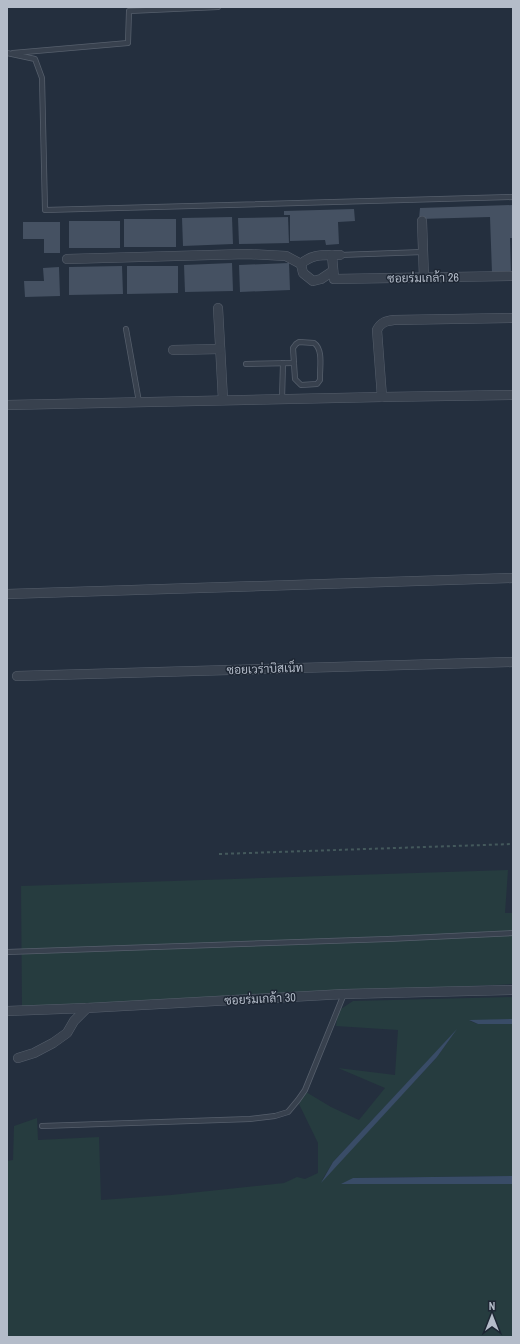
<svg xmlns="http://www.w3.org/2000/svg" width="520" height="1344" viewBox="0 0 520 1344" font-family="'Archivo Narrow',Sarabun,sans-serif">
<style>
.green{fill:#263c3f;fill-rule:evenodd}
.water{fill:#394c67}
.building{fill:#455162}
.lines{fill:none;stroke-linecap:round;stroke-linejoin:round}
.lane-casing{stroke:#565f6c;stroke-width:6}
.street-casing{stroke:#565f6c;stroke-width:10}
.path{stroke:#44595c;stroke-width:2;stroke-dasharray:3 3;stroke-linecap:butt}
.lane{stroke:#38414e;stroke-width:4.5}
.street{stroke:#38414e;stroke-width:9}
.labels{text-anchor:middle;stroke-width:3;stroke-linejoin:round;paint-order:stroke}
.street-label{font-size:12px;fill:#b4bcc9;stroke:#1d2633}
</style>
<rect width="100%" height="100%" fill="#242f3e"/>
<g class="green">
<path d="M508,870L505,913H513V984L98,1003L22,1009L21,886Z"/>
<path d="M513,997V1019L470,1021L478,1024H513V1176L353,1178L343,1184H513V1337H7V1161L13,1160L14,1126L37,1118L38,1140L99,1137L101,1200L171,1195L284,1183L297,1177L305,1179L318,1173V1143L299,1104L306,1092L331,1107L359,1120L385,1088L338,1068L395,1075L398,1030L336,1026L338,1011L353,1001ZM454,1033L437,1057L322,1180L333,1162Z"/>
</g>
<g class="water">
<path d="M513,1019V1024H478L469,1020Z"/>
<path d="M457,1029L437,1057L321,1183L333,1162Z"/>
<path d="M513,1176V1184H341L353,1178Z"/>
</g>
<g class="building">
<path d="M513,205V238H510L511,274L492,273L490,217L419,219L420,208Z"/>
<path d="M354,209L355,221L338,222L339,244L326,245L325,240L290,241V215H284V211Z"/>
<path d="M232,217L233,244L183,246L182,218Z"/>
<path d="M288,217L289,243L239,244L238,218Z"/>
<rect x="124" y="219" width="52" height="28"/>
<rect x="69" y="221" width="51" height="27"/>
<path d="M23,222H60V253H44V239H23Z"/>
<path d="M232,263L233,291L185,292L184,265Z"/>
<path d="M289,263L290,290L240,292L239,265Z"/>
<path d="M122,266L123,294L69,295V267Z"/>
<path d="M127,266H178V293L127,294Z"/>
<path d="M59,267L60,296L25,297L24,281H44L43,268Z"/>
</g>
<g class="lines">
<defs>
<g id="lane">
<path d="M7,53L35,59L42,78L45,210L513,197"/>
<path d="M13,53L128,43L129,11L218,7"/>
<path d="M340,255L423,252"/>
<path d="M126,329L139,402"/>
<path d="M299,342L314,343C323,349 320,366 320,376V380L317,384L301,385L295,379L293,348L296,344Z"/>
<path d="M246,364L294,363"/>
<path d="M282,399L283,363"/>
<path d="M7,952L388,939L513,933"/>
<path d="M42,1126L250,1119L275,1116L288,1112L298,1100L305,1090L344,994"/>
</g>
<g id="street">
<path d="M422,221L424,278"/>
<path d="M332,255C320,255 311,255 301,264L303,273L313,281L321,279L333,271"/>
<path d="M340,255H332L334,279L513,276"/>
<path d="M67,259L247,254L286,256L301,264"/>
<path d="M218,308L223,400"/>
<path d="M173,350L220,349"/>
<path d="M382,397L377,330C381,322 386,321 394,320L513,318"/>
<path d="M7,405L382,397L513,395"/>
<path d="M7,594L513,578"/>
<path d="M17,676L513,662"/>
<path d="M7,1011L87,1008L344,994L513,990"/>
<path d="M18,1058L34,1053L53,1043L67,1033L74,1021L87,1008"/>
</g>
</defs>
<use href="#lane" class="lane-casing"/>
<use href="#street" class="street-casing"/>
<path class="path" d="M219,854L513,844"/>
<use href="#lane" class="lane"/>
<use href="#street" class="street"/>
</g>
<g class="labels">
<g class="street-label">
<text transform="translate(423 278) rotate(-1)" y="4">ซอยร่มเกล้า 26</text>
<text transform="translate(265 669) rotate(-2)" y="4">ซอยเวร่าบิสเน็ท</text>
<text transform="translate(260 999) rotate(-3)" y="4">ซอยร่มเกล้า 30</text>
</g>
</g>
<rect width="520" height="1344" fill="none" stroke="#b4bcc9" stroke-width="16"/>
<g transform="translate(492 1316)" stroke="#1d2633" stroke-width="3" paint-order="stroke">
<path d="M0-3L7 15L0 10L-7 15Z" fill="#b4bcc9"/>
<text y="-6" font-size="11" font-weight="bold" text-anchor="middle" fill="#b4bcc9">N</text>
</g>
</svg>
